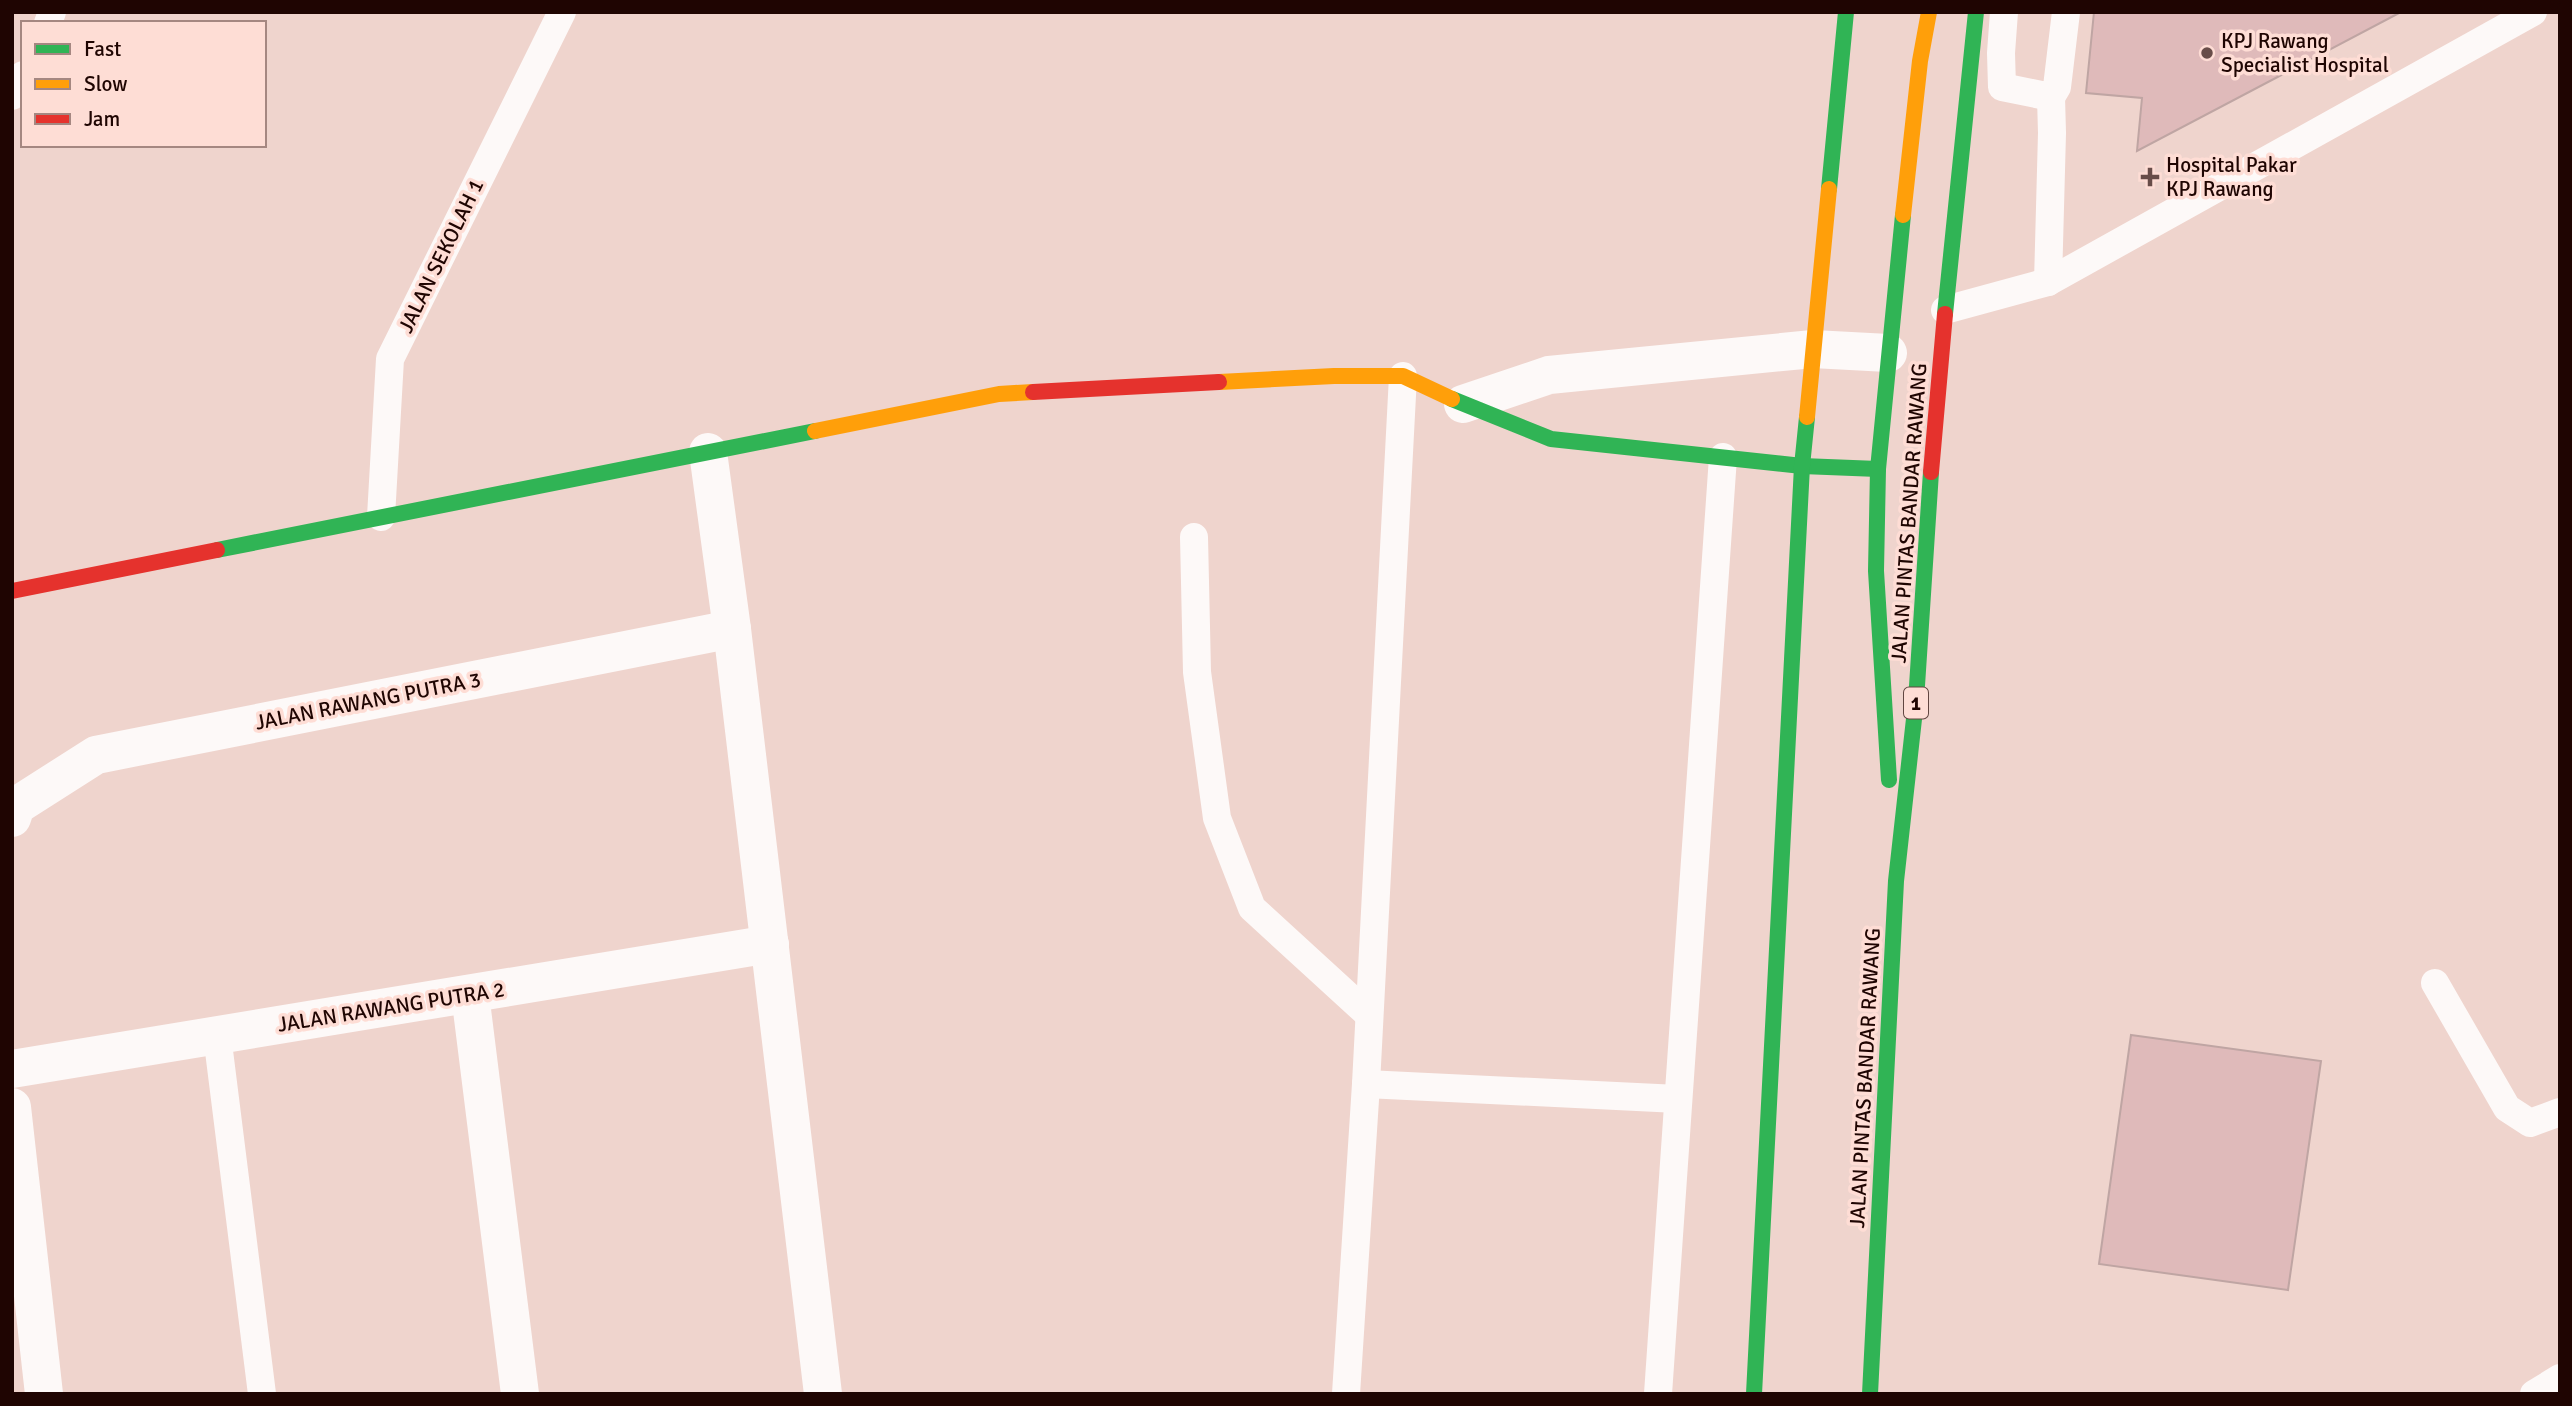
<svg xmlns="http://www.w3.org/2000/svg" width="2572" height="1406" viewBox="0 0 2572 1406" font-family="Signika,sans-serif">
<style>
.building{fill:#dfbaba;stroke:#bfa5a3;stroke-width:2}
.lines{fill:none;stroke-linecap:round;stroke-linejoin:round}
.lane{stroke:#fdf9f8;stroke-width:28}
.street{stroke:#fdf9f8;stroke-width:38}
.fast{stroke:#30b455;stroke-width:16}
.slow{stroke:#ff9f0a;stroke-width:16}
.jam{stroke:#e5322d;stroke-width:16}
.poi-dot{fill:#684d49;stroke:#feddd5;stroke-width:2.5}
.labels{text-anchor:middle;stroke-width:7;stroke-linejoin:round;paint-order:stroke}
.shield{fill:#feddd5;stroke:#624641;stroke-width:2}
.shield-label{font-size:19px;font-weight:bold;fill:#1f0502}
.poi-label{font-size:21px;fill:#1f0502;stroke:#feddd5;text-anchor:start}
.street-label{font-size:21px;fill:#1f0502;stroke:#feddd5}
</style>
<rect width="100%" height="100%" fill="#efd4cd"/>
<g class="building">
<path d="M2094,12H2401L2137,151L2142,98L2086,93Z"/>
<path d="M2131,1035L2321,1061L2288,1290L2099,1264Z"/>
</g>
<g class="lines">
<g class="lane">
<path d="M2004,12L2001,53L2002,87L2051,97L2057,87L2066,12"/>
<path d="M48,23L52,12"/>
<path d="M12,96L23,75"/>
<path d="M2048,282L2052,133L2051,97"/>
<path d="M1945,310L2048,282L2533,12"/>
<path d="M381,517L390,359L562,12"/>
<path d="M1194,537L1197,672L1217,818L1252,908L1369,1015"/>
<path d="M2435,983L2507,1108L2530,1123L2560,1112"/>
<path d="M217,1035L262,1394"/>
<path d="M1366,1084L1678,1099"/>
<path d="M1346,1394L1366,1084L1403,376"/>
<path d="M1658,1394L1723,457"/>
<path d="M2534,1394L2560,1378"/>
</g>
<g class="street">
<path d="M1463,404L1549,375L1813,349L1888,353"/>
<path d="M708,452L732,629L823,1394"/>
<path d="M12,818L16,806L96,755L732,629"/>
<path d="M470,994L520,1394"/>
<path d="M12,1069L770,944"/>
<path d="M12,1107L44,1394"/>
</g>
<g class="fast">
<path d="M1829,189L1846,12"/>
<path d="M1945,314L1976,12"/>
<path d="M1452,399L1551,439L1802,466L1878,469"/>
<path d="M217,550L815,431"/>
<path d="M1889,780L1876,571L1878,469L1903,215"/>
<path d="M1754,1394L1802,466L1807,417"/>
<path d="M1870,1394L1896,881L1916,701L1931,472"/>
</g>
<g class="slow">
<path d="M1903,215L1920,61L1929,12"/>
<path d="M1219,382L1334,376H1403L1452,399"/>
<path d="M1807,417L1829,189"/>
<path d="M815,431L999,394L1033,392"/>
</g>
<g class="jam">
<path d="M1033,392L1219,382"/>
<path d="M1931,472L1945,314"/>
<path d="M12,591L217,550"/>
</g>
</g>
<g class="poi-dot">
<circle cx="2207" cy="53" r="7"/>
<path d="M2146.5 166.5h7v7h7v7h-7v7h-7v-7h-7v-7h7z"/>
</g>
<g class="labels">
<rect class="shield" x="1904" y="687.5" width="24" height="31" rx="5"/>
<g class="shield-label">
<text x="1916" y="710">1</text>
</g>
<g class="poi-label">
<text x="2221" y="48">KPJ Rawang<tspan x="2221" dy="24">Specialist Hospital</tspan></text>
<text x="2166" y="172">Hospital Pakar<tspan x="2166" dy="24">KPJ Rawang</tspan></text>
</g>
<g class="street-label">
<text transform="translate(441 256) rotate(-64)" y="7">JALAN SEKOLAH 1</text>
<text transform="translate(1909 513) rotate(-86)" y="7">JALAN PINTAS BANDAR RAWANG</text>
<text transform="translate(368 701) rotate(-11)" y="7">JALAN RAWANG PUTRA 3</text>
<text transform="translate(391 1007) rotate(-9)" y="7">JALAN RAWANG PUTRA 2</text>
<text transform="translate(1865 1078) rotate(-87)" y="7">JALAN PINTAS BANDAR RAWANG</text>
</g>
</g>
<rect width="2572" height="1406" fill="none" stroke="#1f0502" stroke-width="28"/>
<rect x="21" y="21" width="245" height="126" fill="#feddd5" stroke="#a58781" stroke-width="2"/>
<rect x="35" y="44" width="35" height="10" fill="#30b455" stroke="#a58781" stroke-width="2"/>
<text x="84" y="56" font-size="21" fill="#1f0502">Fast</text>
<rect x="35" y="79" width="35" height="10" fill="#ff9f0a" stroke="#a58781" stroke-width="2"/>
<text x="84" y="91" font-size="21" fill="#1f0502">Slow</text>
<rect x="35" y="114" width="35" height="10" fill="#e5322d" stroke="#a58781" stroke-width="2"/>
<text x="84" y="126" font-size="21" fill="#1f0502">Jam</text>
</svg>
